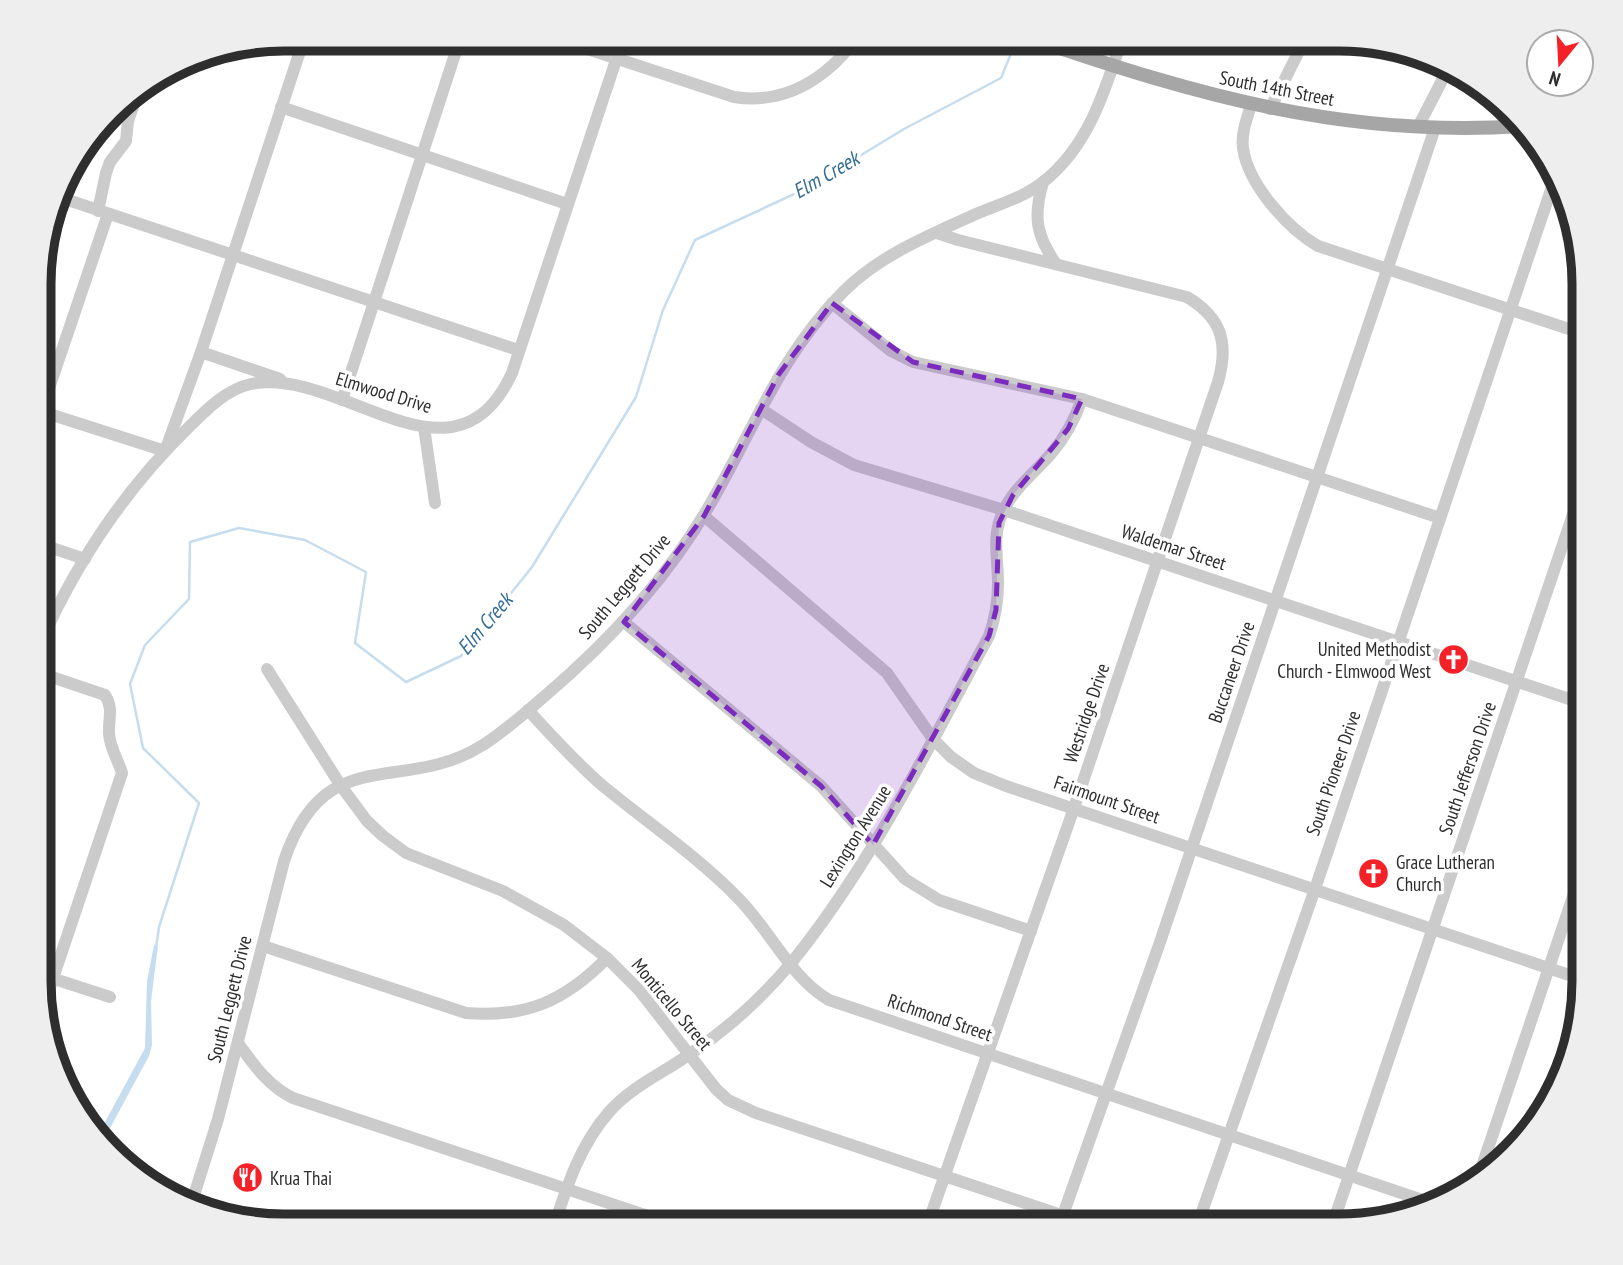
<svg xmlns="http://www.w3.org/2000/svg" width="1623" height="1265" viewBox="0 0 1623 1265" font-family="'PT Sans Narrow',sans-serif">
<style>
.water{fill:#c5ddee}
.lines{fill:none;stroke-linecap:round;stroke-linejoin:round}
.stream{stroke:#c5ddee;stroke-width:2.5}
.minor{stroke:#cbcbcb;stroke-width:12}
.major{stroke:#a6a6a6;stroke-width:14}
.marked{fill:#7b2cbf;fill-opacity:0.2;stroke:#7b2cbf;stroke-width:5;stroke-dasharray:14 9;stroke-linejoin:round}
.labels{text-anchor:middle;stroke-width:7;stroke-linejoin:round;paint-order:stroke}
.street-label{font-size:19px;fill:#2e2e2e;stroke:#fff}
.poi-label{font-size:19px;fill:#2e2e2e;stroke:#fff;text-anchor:start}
.water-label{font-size:21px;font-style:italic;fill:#356d97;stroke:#fff}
.rim{fill:none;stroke:#2e2e2e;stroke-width:9}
</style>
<rect width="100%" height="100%" fill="#fff"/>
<path class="water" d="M154,945L158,946L151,1001L152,1045L149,1056L103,1141L98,1135L145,1048L147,981Z"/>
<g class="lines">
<path class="stream" d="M156,948L159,927L199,803L143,748L130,684L145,645L189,599L190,542L239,528L305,540L366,572L355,643L406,682L461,656L532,567L636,397L663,310L695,240L805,189L904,129L1001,78L1017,39"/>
<g class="minor">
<path d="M557,39L734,97C785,105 826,79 856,39"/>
<path d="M1251,105C1247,118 1241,134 1243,148C1248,184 1287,228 1318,246L1584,334"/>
<path d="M281,107L567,204"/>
<path d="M1270,109L1305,39"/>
<path d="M1418,127L1449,67"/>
<path d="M1043,182C1033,217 1036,235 1056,264"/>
<path d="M59,197L518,350"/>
<path d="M98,211L106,173L110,162L126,141L128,121L135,101"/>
<path d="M832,303L891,351L913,362L1082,399L1440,518"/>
<path d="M201,352L280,379"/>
<path d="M342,400L460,39"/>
<path d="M761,409L811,442L854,465L1004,510L1584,704"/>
<path d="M40,411L165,451L201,352L304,39"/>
<path d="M41,412L108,214"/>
<path d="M424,427L435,503"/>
<path d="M704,516L887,673L933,739L951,757L974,773L1006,786L1584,980"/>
<path d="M40,544L85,559"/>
<path d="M624,622L821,786L905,879L939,900L1031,931"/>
<path d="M40,644C76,563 126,488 190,426C207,409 227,389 251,384C342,366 454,499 512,373L623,39"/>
<path d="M267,669L341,786L367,821L383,836L406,853L503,891L564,925L607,958L639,990L716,1089L728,1100L756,1113L1094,1226"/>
<path d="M40,673L105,695C114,709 108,719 109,734C110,748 118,760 122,773L42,1011"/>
<path d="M528,710C552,736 576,763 603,786C648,823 697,856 738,898C770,930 790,977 829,1000L1437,1205"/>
<path d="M263,946L466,1013C526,1018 565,1001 607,958"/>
<path d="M39,974L110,997"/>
<path d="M238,1043C254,1065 268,1086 293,1098L678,1226"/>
<path d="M1479,1175L1584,864"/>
<path d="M190,1208L218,1119L284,861C325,739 402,796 483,745C505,731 526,712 546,695C614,637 673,572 716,494C757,421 783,352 844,291C880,255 930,235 976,214C999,204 1023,198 1043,182C1088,147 1105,91 1122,39"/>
<path d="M554,1226C567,1186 580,1145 609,1112C631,1087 663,1073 690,1054C729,1028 762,998 792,962C872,863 928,748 989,636C995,619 998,602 998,583C998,559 992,537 1002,514C1012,490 1033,474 1050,455C1064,439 1075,419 1082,399"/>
<path d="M927,1226L1074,808L1218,382C1229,343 1222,318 1187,297L958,240L937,233"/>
<path d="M1059,1226L1159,945L1435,128"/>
<path d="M1197,1226L1315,889L1557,172"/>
<path d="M1332,1226L1584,482"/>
</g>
<path class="major" d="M1033,39C1196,95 1347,138 1522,126"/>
</g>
<path class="marked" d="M832,303L913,362L1082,399L1068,429L1013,495L999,523L996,610L989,636L873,845L821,786L624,622L704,516L779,374Z"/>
<defs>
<symbol id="church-disc" viewBox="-11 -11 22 22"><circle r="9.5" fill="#f42228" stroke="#fff"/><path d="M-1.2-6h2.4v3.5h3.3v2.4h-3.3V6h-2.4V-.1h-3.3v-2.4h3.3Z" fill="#fff"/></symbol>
<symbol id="restaurant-disc" viewBox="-11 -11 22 22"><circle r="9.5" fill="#f42228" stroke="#fff"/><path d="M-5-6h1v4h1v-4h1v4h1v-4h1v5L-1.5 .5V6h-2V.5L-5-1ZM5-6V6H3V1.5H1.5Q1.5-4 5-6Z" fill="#fff"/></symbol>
</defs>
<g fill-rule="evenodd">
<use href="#church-disc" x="1436" y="642" width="35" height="35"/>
<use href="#church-disc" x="1356" y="856" width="35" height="35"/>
<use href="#restaurant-disc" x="230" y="1160" width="35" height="35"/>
</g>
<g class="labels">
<g class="street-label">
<text transform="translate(1277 88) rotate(11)" y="7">South 14th Street</text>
<text transform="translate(384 392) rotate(17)" y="7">Elmwood Drive</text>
<text transform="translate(1174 547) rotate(18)" y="7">Waldemar Street</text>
<text transform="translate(624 586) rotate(-50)" y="7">South Leggett Drive</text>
<text transform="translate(1231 672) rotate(-71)" y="7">Buccaneer Drive</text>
<text transform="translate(1086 713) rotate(-71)" y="7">Westridge Drive</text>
<text transform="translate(1467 768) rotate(-71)" y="7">South Jefferson Drive</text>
<text transform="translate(1333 773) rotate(-71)" y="7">South Pioneer Drive</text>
<text transform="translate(1107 799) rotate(19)" y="7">Fairmount Street</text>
<text transform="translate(855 836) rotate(-58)" y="7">Lexington Avenue</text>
<text transform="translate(229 999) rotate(-76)" y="7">South Leggett Drive</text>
<text transform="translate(672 1004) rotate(50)" y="7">Monticello Street</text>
<text transform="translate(940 1017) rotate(19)" y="7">Richmond Street</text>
</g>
<g class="poi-label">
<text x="1431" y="656" text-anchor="end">United Methodist<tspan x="1431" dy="22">Church - Elmwood West</tspan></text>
<text x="1396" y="869">Grace Lutheran<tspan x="1396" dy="22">Church</tspan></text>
<text x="270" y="1185">Krua Thai</text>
</g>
<g class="water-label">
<text transform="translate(826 175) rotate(-30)" y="7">Elm Creek</text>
<text transform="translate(485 624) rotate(-50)" y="7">Elm Creek</text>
</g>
</g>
<path d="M0 0H1623V1265H0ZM284 51H1339A233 233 0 0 1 1572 284V981A233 233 0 0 1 1339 1214H284A233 233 0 0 1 51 981V284A233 233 0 0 1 284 51Z" fill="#eee" fill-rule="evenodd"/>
<path class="rim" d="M284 51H1339A233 233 0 0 1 1572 284V981A233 233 0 0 1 1339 1214H284A233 233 0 0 1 51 981V284A233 233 0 0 1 284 51Z"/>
<g transform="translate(1560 63) rotate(198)"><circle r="33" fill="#ffffff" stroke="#ababab" stroke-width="2"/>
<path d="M0-5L12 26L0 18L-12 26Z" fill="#f42228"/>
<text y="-10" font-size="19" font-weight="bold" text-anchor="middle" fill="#2e2e2e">N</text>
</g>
</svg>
